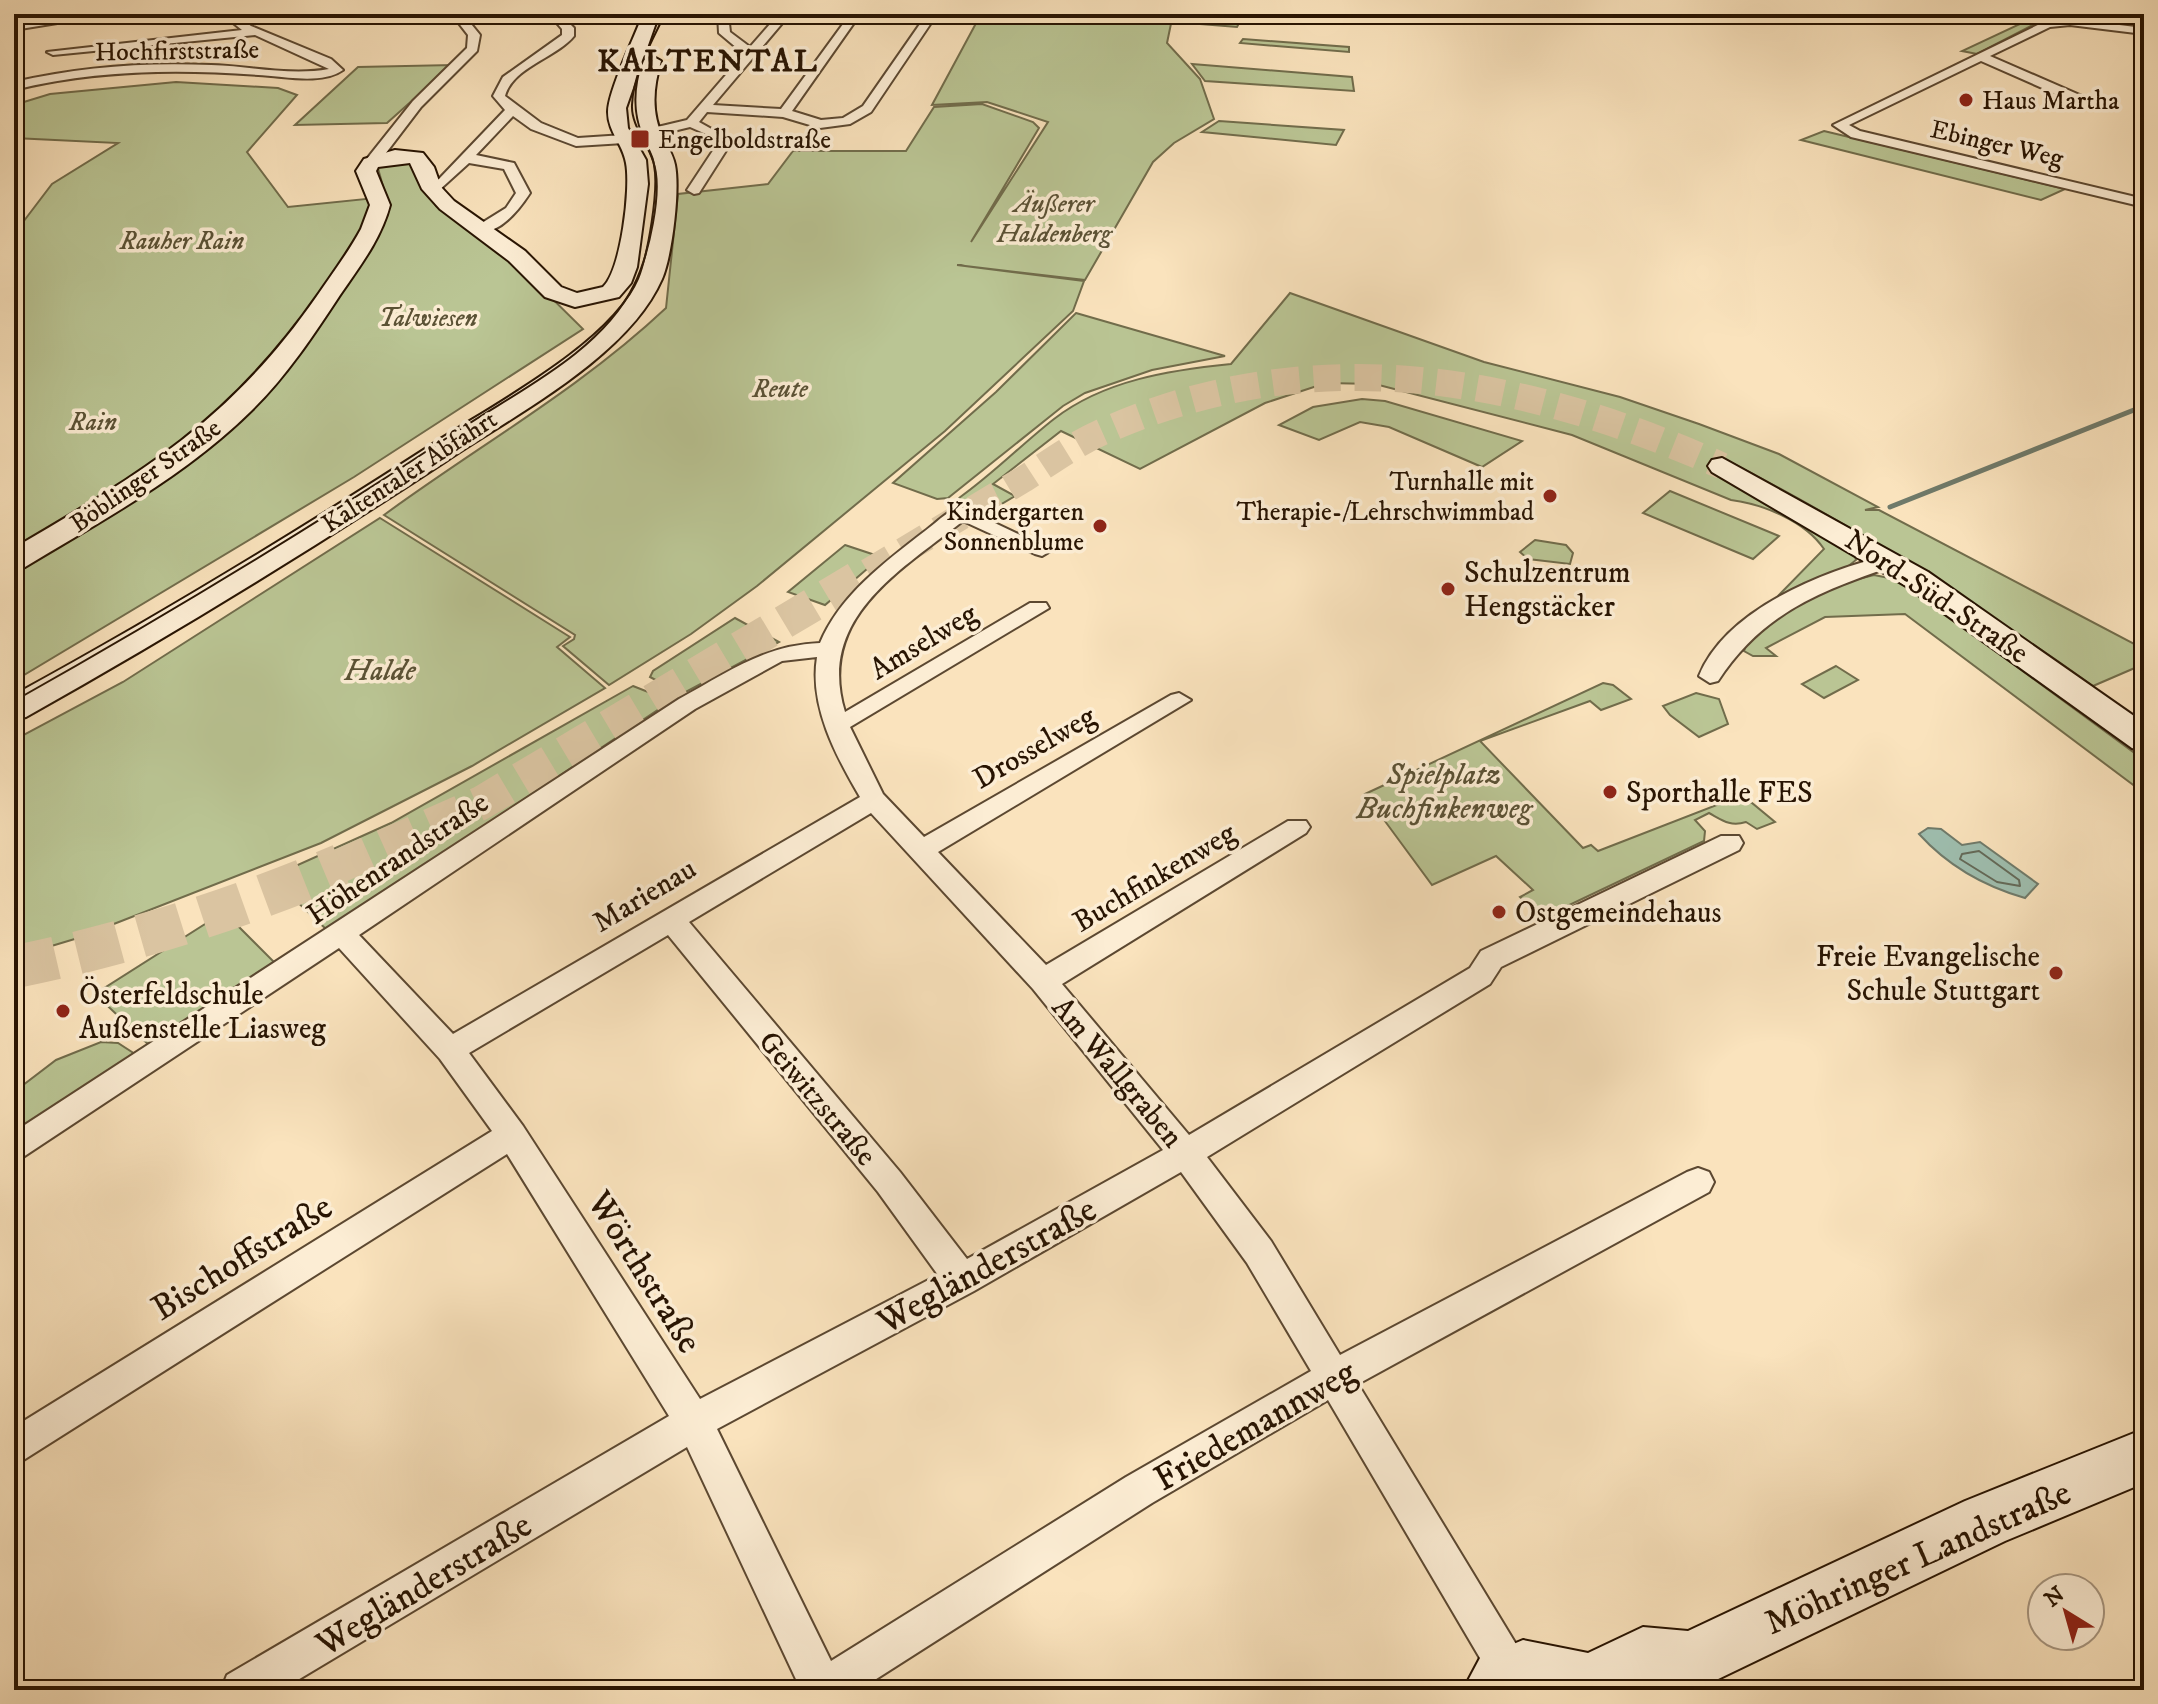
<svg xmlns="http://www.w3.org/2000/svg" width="2158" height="1704" viewBox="0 0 2158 1704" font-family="'IM FELL DW Pica',serif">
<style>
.green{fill:#bac594;stroke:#716c4b;stroke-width:2}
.water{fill:#9ebeaf;stroke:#6f7a6a;stroke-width:2}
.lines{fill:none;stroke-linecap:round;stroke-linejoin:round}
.shore{stroke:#636958;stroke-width:2}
.stream{stroke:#6f7a6a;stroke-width:5}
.secondary-tunnel-far2{stroke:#dac4a1;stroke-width:27;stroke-dasharray:27 14;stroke-linecap:butt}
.secondary-tunnel-far1{stroke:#dac4a1;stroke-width:34;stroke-dasharray:34 17;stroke-linecap:butt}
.secondary-tunnel{stroke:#dac4a1;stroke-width:43;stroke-dasharray:43 22;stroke-linecap:butt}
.minor-casing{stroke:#5c4831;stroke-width:4}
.secondary-casing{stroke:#281402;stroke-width:4}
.minor{fill:#fcedd4;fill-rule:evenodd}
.secondary{fill:#fcedd4;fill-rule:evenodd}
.tram{stroke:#281402;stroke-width:2}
.poi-dot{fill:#8f2418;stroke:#fcedd4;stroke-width:3}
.labels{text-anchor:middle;stroke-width:7;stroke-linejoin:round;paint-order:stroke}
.far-street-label{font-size:26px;fill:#281402;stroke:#fcedd4}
.far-poi-label{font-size:26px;fill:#281402;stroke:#fcedd4;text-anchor:start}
.far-park-label{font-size:26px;font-style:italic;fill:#5b5235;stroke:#fcedd4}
.poi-label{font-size:30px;fill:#281402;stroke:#fcedd4;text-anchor:start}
.street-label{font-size:30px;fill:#281402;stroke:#fcedd4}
.park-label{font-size:30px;font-style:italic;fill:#5b5235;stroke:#fcedd4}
.far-district-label{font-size:32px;font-weight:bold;letter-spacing:2px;fill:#281402;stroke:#fcedd4}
.near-street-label{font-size:36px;fill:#281402;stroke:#fcedd4}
</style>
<rect width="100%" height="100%" fill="#fae3bd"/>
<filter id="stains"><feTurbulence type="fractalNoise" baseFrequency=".0025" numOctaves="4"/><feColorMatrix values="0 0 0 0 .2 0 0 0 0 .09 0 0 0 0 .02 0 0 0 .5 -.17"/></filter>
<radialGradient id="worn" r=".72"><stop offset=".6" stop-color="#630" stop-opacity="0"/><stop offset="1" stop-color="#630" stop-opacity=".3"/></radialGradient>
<g class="green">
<path d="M981,14H1173L1167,43L1200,79L1214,119L1174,143L1153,162L1085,280L957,265L1084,281L1073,311L945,431L757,586L691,634L609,685L563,646L574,639L575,635L384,515C478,446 580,389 666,308L678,194L768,184L793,151H906L934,107L982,104L1033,122L1039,128L971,242L1048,122L987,102L932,105Z"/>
<path d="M1178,14H1244L1237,27L1176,22Z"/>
<path d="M2041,14H2054L1977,54L1962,51Z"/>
<path d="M1243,39L1349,47V52L1240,43Z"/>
<path d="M1192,64L1352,77L1354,91L1205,81Z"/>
<path d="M452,65L387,123L295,125L358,67Z"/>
<path d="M176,82L278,88L297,95L247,152L288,207L386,197L377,165L410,163L436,206L511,258L583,329L354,477L14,681V234L52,184L118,143L14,138V105L50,94Z"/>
<path d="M1219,121L1344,130L1336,145L1202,132Z"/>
<path d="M1824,131L2065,189L2041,200L1801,140Z"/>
<path d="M1290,293L1484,362L1620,397L1699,424L1779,454L1878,507L1865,510H1879L2144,649V664L2093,686C1975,602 1851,524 1726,460L1709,468L1776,503L1854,553L1856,560L1846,568L1778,596L1824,549C1805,521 1763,504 1731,500L1572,435L1375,384L1326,383L1265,403L1140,469L1061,431L993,484L1015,496L983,515L958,506L959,498C993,474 1022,444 1054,419C1104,380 1171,370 1231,364Z"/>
<path d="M1076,313L1225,356L1152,370L1085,393L1063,406L948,498L937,499L893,483L996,392Z"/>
<path d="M1362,399L1385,401L1522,441L1482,467L1389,427L1360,422L1319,440L1279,425L1313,407Z"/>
<path d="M1670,491L1779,536L1753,559L1643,513Z"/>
<path d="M380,518L570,637L557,647L605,688L472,766L321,843L78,938L25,954L14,952V740L123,682Z"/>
<path d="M1535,540L1566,545L1573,553L1570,564L1528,559L1520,552Z"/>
<path d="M845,545L881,557L825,605L788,592Z"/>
<path d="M1874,575L1899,580L2144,760V793L1905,614L1825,617L1766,648L1776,656H1753L1744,651C1755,612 1838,583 1874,575Z"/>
<path d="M735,618L779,642L682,694L650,677L653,671Z"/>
<path d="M1836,666L1858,680L1824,698L1802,684Z"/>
<path d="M1603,683L1613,685L1631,699L1601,710L1590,701L1480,741L1583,848L1591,845L1598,851L1732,799L1752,803L1775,822L1757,829L1746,822C1730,827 1722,820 1709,813L1695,820L1705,831L1704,841L1542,918L1520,897L1533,890L1496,856L1432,885L1365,794Z"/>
<path d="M633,686L671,701L328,931L271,877L391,823Z"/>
<path d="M1696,693L1719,699L1728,724L1699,737L1670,715L1663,706Z"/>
<path d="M224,912L277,965L151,1047L95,994Z"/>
<path d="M101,1042L118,1043L138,1056L14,1138V1092L56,1060Z"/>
</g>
<path class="water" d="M1928,828L1941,829L1962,845L1980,842L2038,884L2025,898C1983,886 1948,866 1919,834Z"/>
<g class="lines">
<path class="shore" d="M1979,851L2019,880L2020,886L1997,882L1960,859L1962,854Z"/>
<path class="stream" d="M1890,507L2144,406"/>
<path class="secondary-tunnel-far2" d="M868,572C920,541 972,510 1024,479C1049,463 1075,444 1102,432C1312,338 1520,376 1722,466"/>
<path class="secondary-tunnel-far1" d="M337,867L481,803L871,570"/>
<path class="secondary-tunnel" d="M14,967C127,944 235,910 341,865"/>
<defs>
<g id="minor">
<path d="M84,14H113L14,30V24Z"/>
<path d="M222,14H234L251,26L331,59L343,70C325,83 293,78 271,76C184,69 99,69 14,90V82C79,67 144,62 211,65C250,66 290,76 329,69L255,35L53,55L47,52L242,30Z"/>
<path d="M347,14H463L480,35L477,51L421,107L376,166L371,167L364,163L366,160L413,101L467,48L468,35L454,17L396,23Z"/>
<path d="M549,14H560L574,28V36C556,58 513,67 505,96L541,123L578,138L624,135L687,120L744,54L719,33L718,14H728L730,32L750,47L779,14H790L713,105L781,109L846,20L843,14H853L856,20L792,111L821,120L843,118L863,106L927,14H937L871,112L850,124L820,128L783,117L707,112L699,122L724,136L729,146L699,193L694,194L687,190L716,146L706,134L690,127L624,143L576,146L531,129L513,116L476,155L514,163L530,193C519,210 499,235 477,232V226L506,208L516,193L504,169L469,163L437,192L425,189L439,179L505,110L493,96L503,77L562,35V29Z"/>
<path d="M2070,19L2144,28V34L2070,25L2050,27L1990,56L2082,96V102H2074L1981,61L1849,125L1860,131L2144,199V207L1851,137L1833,125L2044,22Z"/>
<path d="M961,507L1052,550L1042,556L1035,554L963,521C900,571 816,618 845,712L1030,603H1046L1049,608L850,727L883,794L924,837L1171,695L1179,693L1191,700L938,852L1046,965L1288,821H1306L1310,827L1306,833L1062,984L1189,1135L1470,968L1481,951L1721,836H1739L1743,843L1739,850L1501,967L1490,984L1207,1157L1271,1241L1340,1355L1687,1172L1698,1168L1709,1172L1714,1182L1709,1192L1358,1384L1525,1659L1531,1673L1525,1687H1497L1328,1400L1152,1503L859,1690H801L687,1447L281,1690H221L227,1675L669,1416L507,1154L14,1466V1427L492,1131L440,1059L339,948L14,1163V1132L679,699C727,673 764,645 820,643C840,595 885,562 925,531C936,523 948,510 961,507ZM817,657C809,706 836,756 860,797L453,1034L359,935L695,709L782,661ZM871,813L1033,989L1163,1150L967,1259L900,1172L689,922ZM668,935L878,1192L938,1275L700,1399L523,1126L469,1053ZM1181,1172L1247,1263L1311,1371L1126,1477L831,1661L717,1429L974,1291Z"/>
<path d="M1889,555L1899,561L1896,565C1821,591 1763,612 1718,681L1710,683L1699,676C1726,609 1824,571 1889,555Z"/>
</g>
<g id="secondary">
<path d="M643,14H659L626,108L628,128L646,160L648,184L637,267L631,283L619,297L575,307L545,297L509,261L440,209L422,189L410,163L378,167L376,171L390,205C381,239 360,266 340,295C313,336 286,377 251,411C185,476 103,520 25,567L14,570V548C142,473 230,421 317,296C332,274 348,253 361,229L370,205L356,171L364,159L395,150L423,153L434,167L441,187L454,201L525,251L561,287L577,293L603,287C621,270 631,188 626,163C623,144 608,132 608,112C608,91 635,36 643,14Z"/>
<path d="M652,56L661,61C653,88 651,112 663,138C668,147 673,155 675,165C680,190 672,256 662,279C628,357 514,415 446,461C309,551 169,637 26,717L14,720V695C159,616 300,530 439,440C497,403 612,342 639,279C649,255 660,190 655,165C654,155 648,147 644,137C633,111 635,87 643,61Z"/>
<path d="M1722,458L1928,572L2144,723V752L2132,748L1906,586L1712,472L1708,466L1712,460Z"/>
<path d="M2144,1429V1483L2005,1541L1712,1682L1707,1690H1463L1480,1658L1523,1640L1588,1653L1643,1627L1688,1631L1965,1501Z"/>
</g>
</defs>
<use href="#minor" class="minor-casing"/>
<use href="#secondary" class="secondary-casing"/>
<use href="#minor" class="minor"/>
<use href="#secondary" class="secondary"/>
<path class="tram" d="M14,701C165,616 314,526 459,430C518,391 601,352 634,285C648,257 664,190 653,161C647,142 631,125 632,105C633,74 652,41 665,14"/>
</g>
<g class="poi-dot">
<circle cx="1966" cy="100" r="8"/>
<rect x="630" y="129" width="20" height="20" rx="4"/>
<circle cx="1550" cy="496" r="8"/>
<circle cx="1100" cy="526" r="8"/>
<circle cx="1448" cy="589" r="8"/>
<circle cx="1610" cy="792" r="8"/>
<circle cx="1499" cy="912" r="8"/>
<circle cx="2056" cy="973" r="8"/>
<circle cx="63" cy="1011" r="8"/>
</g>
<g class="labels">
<g class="far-street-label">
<text transform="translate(177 50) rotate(-1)" y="9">Hochfirststraße</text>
<text transform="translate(1997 143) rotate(13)" y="9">Ebinger Weg</text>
<text transform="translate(409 471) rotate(-33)" y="9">Kaltentaler Abfahrt</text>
<text transform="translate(145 475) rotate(-35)" y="9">Böblinger Straße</text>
</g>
<g class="far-poi-label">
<text x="1982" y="109">Haus Martha</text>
<text x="658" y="148">Engelboldstraße</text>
<text x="1534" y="490" text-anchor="end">Turnhalle mit<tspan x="1534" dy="30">Therapie-/Lehrschwimmbad</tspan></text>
<text x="1084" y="520" text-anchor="end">Kindergarten<tspan x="1084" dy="30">Sonnenblume</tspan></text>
</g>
<g class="far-park-label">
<text x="1054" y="212">Äußerer<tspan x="1054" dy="30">Haldenberg</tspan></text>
<text x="182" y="249">Rauher Rain</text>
<text x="428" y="326">Talwiesen</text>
<text x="780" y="397">Reute</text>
<text x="93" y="430">Rain</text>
</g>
<g class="poi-label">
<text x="1464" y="582">Schulzentrum<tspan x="1464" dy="34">Hengstäcker</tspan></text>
<text x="1626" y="802">Sporthalle FES</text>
<text x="1515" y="922">Ostgemeindehaus</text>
<text x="2040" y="966" text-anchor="end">Freie Evangelische<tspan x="2040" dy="34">Schule Stuttgart</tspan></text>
<text x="79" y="1004">Österfeldschule<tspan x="79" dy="34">Außenstelle Liasweg</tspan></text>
</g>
<g class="street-label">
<text transform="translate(1937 596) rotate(34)" y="10">Nord-Süd-Straße</text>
<text transform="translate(923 641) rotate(-31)" y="10">Amselweg</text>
<text transform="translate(1034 747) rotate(-30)" y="10">Drosselweg</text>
<text transform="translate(397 858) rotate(-34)" y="10">Höhenrandstraße</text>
<text transform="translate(1154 877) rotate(-31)" y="10">Buchfinkenweg</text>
<text transform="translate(644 895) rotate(-31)" y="10">Marienau</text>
<text transform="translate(1118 1072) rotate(50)" y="10">Am Wallgraben</text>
<text transform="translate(818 1098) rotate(50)" y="10">Geiwitzstraße</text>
</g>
<g class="park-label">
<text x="380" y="680">Halde</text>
<text x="1444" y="784">Spielplatz<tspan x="1444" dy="34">Buchfinkenweg</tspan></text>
</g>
<g class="far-district-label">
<text x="708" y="71">KALTENTAL</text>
</g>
<g class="near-street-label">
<text transform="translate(241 1256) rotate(-32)" y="13">Bischoffstraße</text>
<text transform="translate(986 1264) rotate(-29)" y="13">Wegländerstraße</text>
<text transform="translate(646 1271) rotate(58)" y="13">Wörthstraße</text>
<text transform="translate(1254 1424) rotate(-30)" y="13">Friedemannweg</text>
<text transform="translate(1917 1556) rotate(-24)" y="13">Möhringer Landstraße</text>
<text transform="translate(423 1583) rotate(-31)" y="13">Wegländerstraße</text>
</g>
</g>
<rect width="2158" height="1704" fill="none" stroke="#fae3bd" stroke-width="48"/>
<rect x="16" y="16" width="2126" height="1672" fill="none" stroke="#281402" stroke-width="4"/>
<rect x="24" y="24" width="2110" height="1656" fill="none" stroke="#281402" stroke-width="2"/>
<g transform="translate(2066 1612) rotate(323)"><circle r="38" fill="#fcedd4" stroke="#a79680" stroke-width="2"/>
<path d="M0-6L14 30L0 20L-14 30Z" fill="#8f2418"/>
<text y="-12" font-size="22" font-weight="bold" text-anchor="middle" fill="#281402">N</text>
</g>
<rect width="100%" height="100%" filter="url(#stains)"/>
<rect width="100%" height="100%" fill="url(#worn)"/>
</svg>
